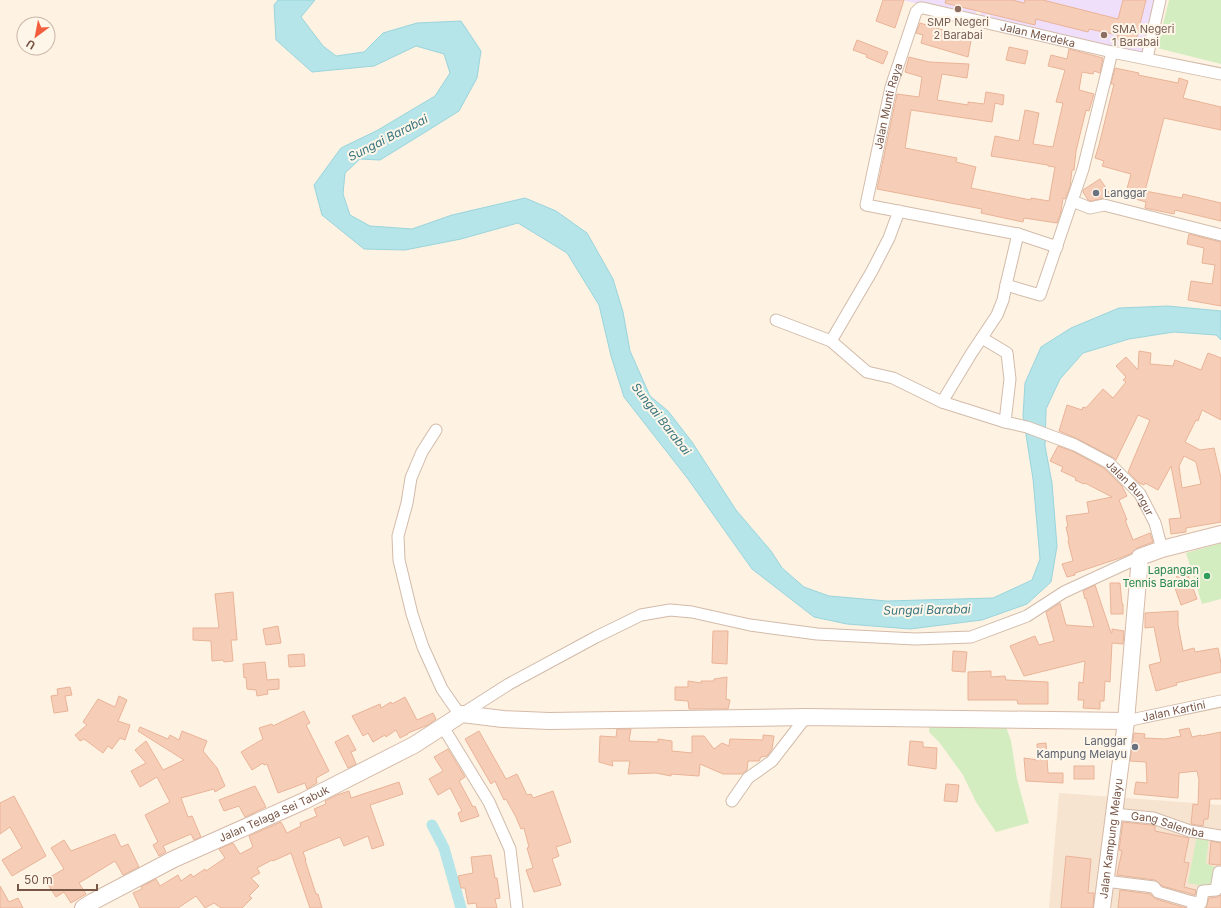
<svg xmlns="http://www.w3.org/2000/svg" width="1221" height="908" viewBox="0 0 1221 908" font-family="Inter,sans-serif">
<style>
.residential{fill:#f6e3d0}
.education{fill:#efdffa}
.green{fill:#d4edc0}
.water{fill:#b5e4e9;stroke:#9ad5dc}
.lines{fill:none;stroke-linecap:round;stroke-linejoin:round}
.canal{stroke:#b5e4e9;stroke-width:11}
.building{fill:#f6ceb8;stroke:#eab397;fill-rule:evenodd}
.street-casing{stroke:#d2bbaa;stroke-width:13}
.secondary-casing{stroke:#d6baa8;stroke-width:18}
.street{stroke:#fff;stroke-width:11}
.secondary{stroke:#fff;stroke-width:16}
.education-dot{fill:#8d6e63;stroke:#fff6ea;stroke-width:1.5}
.worship-dot{fill:#6b7280;stroke:#fff6ea;stroke-width:1.5}
.leisure-dot{fill:#2e9e5b;stroke:#fff6ea;stroke-width:1.5}
.labels{text-anchor:middle;stroke-width:4;stroke-linejoin:round;paint-order:stroke}
.education-label{font-size:11px;fill:#785e54;stroke:#fff6ea}
.street-label{font-size:11px;fill:#785646;stroke:#fff6ea}
.worship-label{font-size:11px;fill:#5b616d;stroke:#fff6ea;text-anchor:start}
.leisure-label{font-size:11px;fill:#27864d;stroke:#fff6ea;text-anchor:end}
.water-label{font-size:12px;font-style:italic;fill:#39767f;stroke:#fff6ea}
</style>
<rect width="100%" height="100%" fill="#fef2e2"/>
<path class="residential" d="M1059,793L1221,805V908H1049Z"/>
<g class="education">
<path d="M902,0H979L975,17Z"/>
<path d="M984,0H1155L1143,54L980,16Z"/>
</g>
<g class="green">
<path d="M1169,0H1221V64L1157,48Z"/>
<path d="M1221,543V599L1202,604L1186,553Z"/>
<path d="M930,721H1004L1011,741L1017,779L1029,823L996,832L976,802L963,775L939,742L929,732Z"/>
<path d="M1197,835L1209,837L1206,864L1218,868L1213,888L1188,883Z"/>
</g>
<path class="water" d="M278,0H315L301,17L323,46L336,56L364,52L383,33L417,23L461,21L481,51L477,78L459,111L427,131L380,160L360,159L345,173L343,194L350,215L370,226L412,229L452,215L525,198L556,211L587,233L613,279L623,312L630,351L650,396L668,411L692,442L736,510L771,551L782,568L804,587L829,596L887,601L993,598L1032,580L1040,559L1033,479L1023,416L1025,383L1041,347L1071,328L1119,308L1168,306L1221,311V340L1216,335L1174,332L1129,339L1083,353L1060,379L1046,409L1045,446L1052,483L1057,546L1051,582L1027,604L982,620L910,629L847,624L814,617L752,569L688,479L624,397L611,356L599,305L567,253L518,223L461,239L405,250L364,249L322,215L314,185L341,148L378,130L435,96L450,73L444,54L416,46L374,66L312,72L276,40L274,5Z"/>
<g class="lines">
<path class="canal" d="M432,825L444,848L461,908"/>
</g>
<g class="building">
<path d="M883,0H904L895,28L876,21Z"/>
<path d="M946,0H1012L1024,3L1025,0H1043L1118,19L1123,0H1146L1140,24L1142,25L1140,34L1138,33L1135,43L1117,39L1118,35L1089,29L1088,32L1036,19L1035,25L945,3Z"/>
<path d="M920,23L953,33V31L972,35L968,57L921,43L923,35L916,33Z"/>
<path d="M857,40L888,52L883,64L866,57L867,55L853,50Z"/>
<path d="M1009,47L1028,51L1025,64L1006,60Z"/>
<path d="M1069,49L1103,58L1100,73L1094,71L1093,74L1082,72L1079,90L1094,94L1089,111L1086,110L1076,151L1074,170H1072L1070,187L1065,199L1063,198L1061,212L1057,223L1024,218L1023,222L981,213L982,209L877,189L897,94L919,97L922,77L905,72L909,57L929,62L969,64L967,78L942,74L937,100L968,105V102L984,104L986,92L1004,95L1003,105L995,103L992,122L911,110L905,148L957,158L956,162L976,167L971,188L1031,200V198L1049,201L1055,167L1048,166V165L991,156L995,136L1019,141L1025,110L1039,113L1033,144L1053,147L1063,103L1056,102L1065,70L1048,66L1051,55L1067,59Z"/>
<path d="M1115,68L1139,73L1138,75L1178,83L1179,78L1188,81L1183,98L1221,107V130L1164,118L1145,191L1182,198L1183,194L1221,203V221L1175,210L1174,214L1145,208L1146,202L1125,196L1131,174L1102,166L1104,161L1095,158L1099,145L1114,84H1111Z"/>
<path d="M1100,179L1110,194L1105,198L1091,201L1088,200L1083,192V190Z"/>
<path d="M1189,234L1221,242V306L1188,300L1191,281L1212,284L1215,265L1202,263L1204,248L1187,244Z"/>
<path d="M1139,351L1151,353L1150,364L1173,366L1175,360L1201,370L1208,353L1221,358V420L1202,410L1198,421L1196,420L1185,442L1200,450L1214,448L1221,478V522L1186,528V532L1171,534L1169,519L1181,518L1171,466L1158,490L1145,483L1144,485L1139,483L1128,472L1150,420L1138,415L1116,460L1112,457L1078,439L1059,431L1067,405L1082,410L1083,407L1086,408L1103,389L1113,398L1126,382L1123,380L1126,377L1116,366L1126,357L1138,370ZM1184,456L1196,462L1201,484L1182,488L1179,466Z"/>
<path d="M1058,446L1072,451L1105,469L1122,486L1127,496L1119,500L1127,520H1125L1133,540L1150,533L1153,542L1137,548L1132,553L1123,557L1075,573V575L1067,577L1062,564L1073,561L1068,541L1069,540L1066,527H1068L1066,516L1089,513L1087,502L1112,497L1085,483L1084,484L1075,480L1076,478L1061,471L1063,467L1050,461Z"/>
<path d="M1185,567L1197,599L1181,605L1175,588L1178,587L1176,570Z"/>
<path d="M1110,583H1120L1122,604H1123V614H1111Z"/>
<path d="M1095,585L1111,633H1112V629L1124,631L1123,644L1112,643L1110,682L1105,681L1104,701H1100V709L1083,708L1084,700H1078L1079,682L1083,683L1085,661L1024,676L1010,646L1035,636L1039,645L1054,641L1046,612L1060,603L1066,625L1094,627L1086,598L1085,599L1083,591Z"/>
<path d="M233,592L237,640H231L233,661L224,662L223,660L212,661L211,641L193,640V628H219L215,594Z"/>
<path d="M1178,611V625L1183,651L1194,648L1195,652L1218,648L1221,663V672L1176,683L1177,685L1156,691L1149,665L1161,662L1154,627L1145,628V613Z"/>
<path d="M278,626L281,643L266,645L263,629Z"/>
<path d="M713,631H728L727,664L712,663Z"/>
<path d="M953,651L967,652L965,672L952,671Z"/>
<path d="M304,654L305,666L289,667L288,655Z"/>
<path d="M265,662L267,680L279,679V689L267,690L268,694L257,696L256,690L247,689L246,677L244,678L243,664Z"/>
<path d="M991,671V677L1005,676L1006,680L1048,682V704H1018L1017,700H968V672Z"/>
<path d="M727,677L726,699L730,700L728,709H689L688,701L675,700V687H688V681L701,683V681H714V679Z"/>
<path d="M70,687L72,695L65,696L68,711L54,713L51,696L58,695L57,689Z"/>
<path d="M119,696L127,700L118,721L130,725L125,740L120,738L112,749L108,746L103,753L84,739L80,741L75,735L87,725L83,722L98,699L115,707Z"/>
<path d="M405,697L417,720L433,713L436,719L428,725L408,733V734L400,738L396,730L386,737L385,735L373,742L368,733L363,736L352,716L380,704L381,708L391,702L392,704Z"/>
<path d="M304,711L310,723L306,725L329,771L316,778L317,783L307,789L305,783L278,793L267,764L264,765L263,763L252,770L241,752L263,739L259,728L272,724L273,726Z"/>
<path d="M140,727L168,739L170,735L179,740L182,731L207,741L203,751L217,768L225,786L215,792L214,789L181,798L188,817L192,816L201,837L194,840L191,834L163,846L166,852L159,856L153,845L158,842L145,815L170,802L157,777L140,787L131,771L146,763L135,750L146,741L163,770L184,760L138,731Z"/>
<path d="M1189,728L1192,737L1201,735V736L1221,732V799H1210L1208,819H1204L1203,826L1191,824L1193,804L1198,805L1199,780L1197,771L1179,773L1178,798L1134,794L1136,782L1147,783L1146,762L1130,761L1134,733L1145,734L1144,738L1165,739L1181,736L1179,730Z"/>
<path d="M617,729H631L629,741L658,742V739L672,741V751L692,753V736H704L714,749L722,743L729,746L730,739L763,740V735L774,736L772,749L767,756L761,757L759,761H748L747,770L742,774H723L700,764L699,776L671,774V776L656,773L628,774L630,761H612L613,766L599,762L600,736L616,737Z"/>
<path d="M479,731L506,779L517,774L527,795L531,794L533,798L553,791L571,842L556,847L559,856L552,859L561,885L534,892L526,870L533,868L527,848L529,847L524,828L521,829L516,817L506,799L504,800L495,781L491,784L465,739Z"/>
<path d="M348,735L356,750L351,752L356,764L348,768L335,742Z"/>
<path d="M910,741L923,742V747L937,748L936,769L908,765Z"/>
<path d="M1046,743L1048,773H1063V783L1026,781L1024,758L1038,760L1037,744Z"/>
<path d="M448,749L465,777L459,781L473,807L475,806L479,816L461,822L458,813L462,811L450,788L438,795L429,779L443,771L434,757Z"/>
<rect x="1074" y="766" width="20" height="13"/>
<path d="M399,782L403,794L370,805L384,845L372,849L368,836L344,846L340,837L303,852L306,860H305L316,894H318L322,908H310L291,853L273,861L272,860L257,868L260,873L251,878L259,886L249,896L252,898L242,908H221L214,903L205,908L196,896L178,908H140L133,893L142,889L141,887L156,879L160,886L178,875L181,881L191,874L193,877L205,869L206,871L225,858L219,849L233,843L240,854L253,847L249,836L281,822L287,833L301,826L300,823L317,816L314,809L326,804L325,801L337,795L349,791L351,798Z"/>
<path d="M946,784L959,785L957,802L944,801Z"/>
<path d="M255,786L266,807L245,817L239,806L224,811L219,800Z"/>
<path d="M14,796L46,856L12,876L2,860L22,848L10,827L0,834V803Z"/>
<path d="M1123,822L1151,825L1155,826V831L1189,838L1184,862L1189,863L1184,887L1196,890L1195,895L1162,886L1155,880L1117,875L1122,851L1119,850Z"/>
<path d="M115,834L121,847L128,844L139,867L123,875L115,861L79,883L86,894L71,903L64,892L56,897L45,880L64,869L51,848L64,840L71,851Z"/>
<path d="M1211,841L1221,843V865L1209,864Z"/>
<path d="M491,855L495,878H497L500,898L495,899L497,908H477L476,903L468,904L465,888H461L458,876L473,873L471,857Z"/>
<path d="M1066,856L1091,859L1088,893H1094L1093,908H1061Z"/>
<path d="M0,886L9,902L18,898L23,908H0Z"/>
<path d="M1120,890L1150,894L1156,899L1186,908H1118Z"/>
<path d="M1221,895V908H1206L1209,898L1217,897Z"/>
</g>
<g class="lines">
<defs>
<g id="street">
<path id="s1" d="M1112,52L1083,169L1040,295L1006,285L1003,300L997,315L971,354L942,402L1005,422L1027,427L1075,445L1109,463L1140,494L1155,523L1162,549"/>
<path d="M1147,58L1160,0"/>
<path d="M1072,201L1090,208L1104,205L1221,235"/>
<path id="s2" d="M1018,234L866,205L891,87L916,12L920,8H923L1112,52L1221,74"/>
<path d="M1006,285L1018,234L1057,247"/>
<path d="M776,320L831,341L867,372L893,378L942,402"/>
<path d="M982,338L1007,353L1010,379L1005,422"/>
<path d="M831,341L872,271L889,238L899,211"/>
<path d="M436,430L422,452L411,478L407,503L398,536L399,560L412,614L423,647L442,689L460,715"/>
<path d="M462,714L509,684L596,637L641,615L670,610L692,612L750,625L817,634L915,639L971,637L1027,616L1064,592L1140,557"/>
<path id="s3" d="M1126,721L1221,701"/>
<path d="M443,727L489,802L510,849L517,908"/>
<path d="M732,801L748,778L772,761L806,717"/>
<path id="s4" d="M1114,814L1153,818L1190,831L1221,836"/>
<path d="M1105,881L1154,887L1158,892L1192,902L1193,908"/>
<path d="M1192,902L1201,903L1203,891L1216,890L1219,872"/>
</g>
<g id="secondary">
<path id="s5" d="M83,908L92,902L174,859L304,801L414,745L462,714L503,719L549,721L806,717L1126,721"/>
<path id="s6" d="M1102,908L1126,721L1140,557L1162,549L1221,534"/>
</g>
</defs>
<use href="#street" class="street-casing"/>
<use href="#secondary" class="secondary-casing"/>
<use href="#street" class="street"/>
<use href="#secondary" class="secondary"/>
</g>
<g class="education-dot">
<circle cx="958" cy="9" r="4"/>
<circle cx="1104" cy="35" r="4"/>
</g>
<g class="worship-dot">
<circle cx="1096" cy="193" r="4"/>
<circle cx="1135" cy="747" r="4"/>
</g>
<circle class="leisure-dot" cx="1207" cy="576" r="4"/>
<g class="labels">
<g class="education-label">
<text x="958" y="26">SMP Negeri<tspan x="958" dy="13">2 Barabai</tspan></text>
<text x="1112" y="33" text-anchor="start">SMA Negeri<tspan x="1112" dy="13">1 Barabai</tspan></text>
</g>
<g class="street-label">
<text dy="4" stroke="none"><textPath href="#s2" startOffset="481">Jalan Merdeka</textPath></text>
<text dy="4" stroke="none"><textPath href="#s2" startOffset="256">Jalan Munti Raya</textPath></text>
<text dy="4" stroke="none"><textPath href="#s1" startOffset="635">Jalan Bungur</textPath></text>
<text dy="4" stroke="none"><textPath href="#s3" startOffset="49">Jalan Kartini</textPath></text>
<text dy="4" stroke="none"><textPath href="#s5" startOffset="213">Jalan Telaga Sei Tabuk</textPath></text>
<text dy="4" stroke="none"><textPath href="#s4" startOffset="55">Gang Salemba</textPath></text>
<text dy="4" stroke="none"><textPath href="#s6" startOffset="70">Jalan Kampung Melayu</textPath></text>
</g>
<g class="worship-label">
<text x="1104" y="197">Langgar</text>
<text x="1127" y="745" text-anchor="end">Langgar<tspan x="1127" dy="13">Kampung Melayu</tspan></text>
</g>
<g class="leisure-label">
<text x="1199" y="574">Lapangan<tspan x="1199" dy="13">Tennis Barabai</tspan></text>
</g>
<g class="water-label">
<text transform="translate(388 138) rotate(-27)" y="4">Sungai Barabai</text>
<text transform="translate(661 419) rotate(52)" y="4">Sungai Barabai</text>
<text transform="translate(927 610) rotate(-1)" y="4">Sungai Barabai</text>
</g>
</g>
<g transform="translate(36 36) rotate(212)"><circle r="19" fill="#fff6ea" stroke="#c9b6a8"/>
<path d="M0-3L7 15L0 10L-7 15Z" fill="#f25e3d"/>
<text y="-6" font-size="11" font-weight="bold" text-anchor="middle" fill="#785646">U</text>
</g>
<path d="M18 884v6h79v-6" fill="none" stroke="#785646" stroke-width="2"/>
<text x="24" y="884" font-size="12" fill="#785646" stroke="#fff6ea" stroke-width="3" paint-order="stroke">50 m</text>
</svg>
